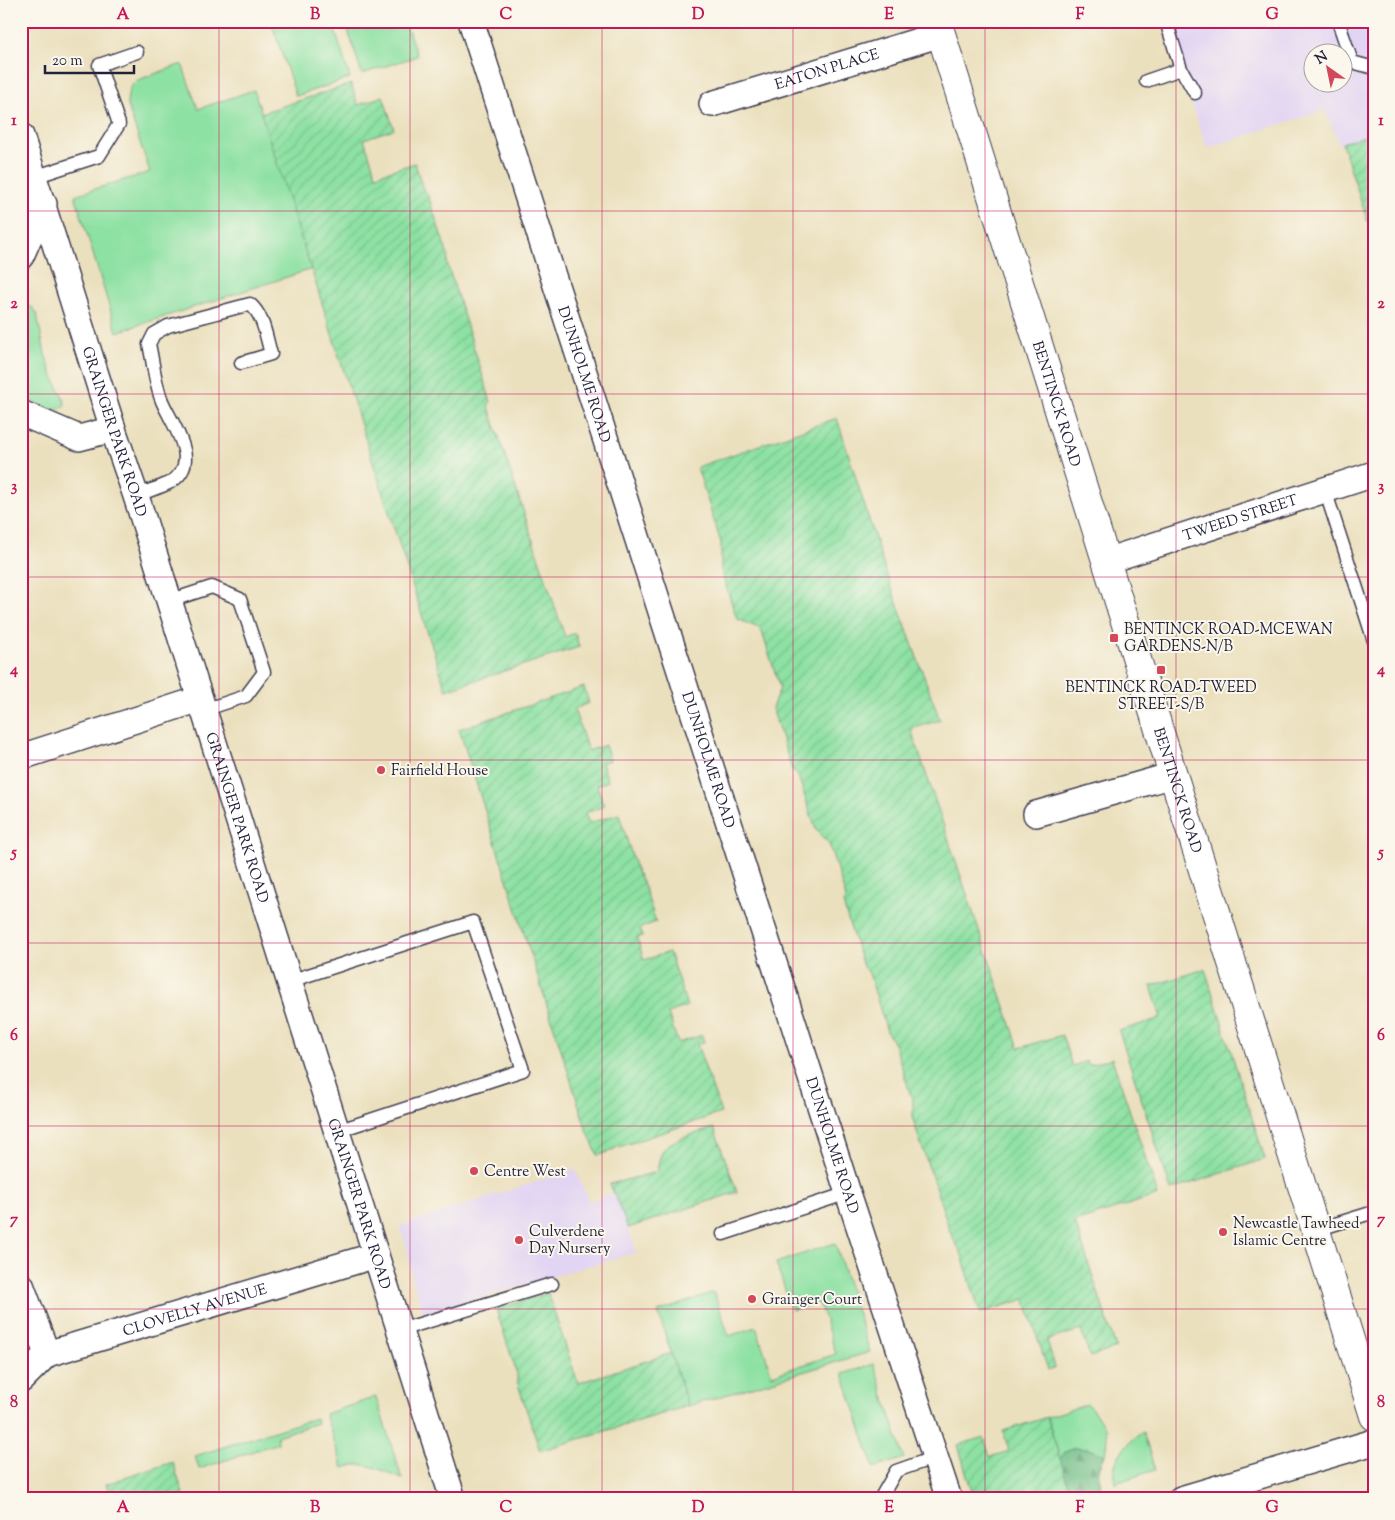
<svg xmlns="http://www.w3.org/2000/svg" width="1395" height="1520" viewBox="0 0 1395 1520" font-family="'Sorts Mill Goudy',serif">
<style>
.built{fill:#e2d4f3;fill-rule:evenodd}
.green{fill:#8de1a3;stroke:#58826f}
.forest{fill:url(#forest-firs);stroke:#4a7062}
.garden{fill:url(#garden-furrows);stroke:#58826f}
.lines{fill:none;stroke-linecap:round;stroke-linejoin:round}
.service-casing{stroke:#403e4f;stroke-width:15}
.minor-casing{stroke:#403e4f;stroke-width:28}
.tertiary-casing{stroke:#403e4f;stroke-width:30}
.service{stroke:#fff;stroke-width:12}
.minor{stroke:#fff;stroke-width:25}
.tertiary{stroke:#fff;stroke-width:28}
.grid{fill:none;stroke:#c2185b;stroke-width:1;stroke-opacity:0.55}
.poi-dot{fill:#d1495b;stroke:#fbf7ec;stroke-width:2}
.labels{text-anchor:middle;stroke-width:4;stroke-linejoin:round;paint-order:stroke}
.street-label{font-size:15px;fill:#22223b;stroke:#fbf7ec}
.poi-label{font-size:15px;fill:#22223b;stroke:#fbf7ec;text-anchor:start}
.neatline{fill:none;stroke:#c2185b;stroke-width:2}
.grid-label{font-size:16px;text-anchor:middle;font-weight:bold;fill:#c2185b}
</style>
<defs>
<pattern id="forest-firs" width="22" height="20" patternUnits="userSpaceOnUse" patternTransform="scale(1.25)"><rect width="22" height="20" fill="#72bf89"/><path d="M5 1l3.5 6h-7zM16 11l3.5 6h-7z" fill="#5d9b71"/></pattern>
<pattern id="garden-furrows" width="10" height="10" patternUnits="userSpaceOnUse" patternTransform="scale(1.25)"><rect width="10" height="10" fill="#8de1a3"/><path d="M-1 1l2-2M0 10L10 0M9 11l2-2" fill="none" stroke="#79c18d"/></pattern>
</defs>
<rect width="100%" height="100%" fill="#fbf7ec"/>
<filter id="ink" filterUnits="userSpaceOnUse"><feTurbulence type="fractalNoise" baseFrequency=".02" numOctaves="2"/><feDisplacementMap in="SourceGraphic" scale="10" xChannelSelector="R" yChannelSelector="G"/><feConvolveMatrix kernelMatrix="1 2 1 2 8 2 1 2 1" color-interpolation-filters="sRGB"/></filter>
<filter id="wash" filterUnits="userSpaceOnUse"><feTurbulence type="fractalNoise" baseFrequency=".0096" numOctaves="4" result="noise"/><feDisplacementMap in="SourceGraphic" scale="20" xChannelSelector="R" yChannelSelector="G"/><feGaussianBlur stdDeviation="1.12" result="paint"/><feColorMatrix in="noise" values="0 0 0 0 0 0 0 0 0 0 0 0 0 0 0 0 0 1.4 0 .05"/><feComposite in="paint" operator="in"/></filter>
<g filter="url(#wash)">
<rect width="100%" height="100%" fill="#ebe0be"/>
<g class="built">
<path d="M1163,21H1374V133L1339,144L1325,110L1207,148ZM1312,52H1342V82H1312Z"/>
<path d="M575,1169L589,1202L613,1192L637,1252L424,1314L413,1281L408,1252L400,1226Z"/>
</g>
<g class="green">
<path d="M271,21H332L350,78L296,96Z"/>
<path d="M345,21H405L417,56L362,74Z"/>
<path d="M182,64L198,109L254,90L312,269L117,332L75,195L150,172L127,104C128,94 128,86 138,80Z"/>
<path d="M24,306L32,307L37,314L45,354L53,377L64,399L65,404L61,409L52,410L21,396V309Z"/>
<path d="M835,1243L870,1352L688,1406L658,1312L714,1292L729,1336L756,1327L772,1375L836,1354L819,1302L792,1310L776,1263Z"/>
<path d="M874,1364L904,1458L874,1468L843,1374Z"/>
<path d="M376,1397L402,1479C379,1470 368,1460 343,1468L325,1414Z"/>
<path d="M1088,1404L1106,1428L1107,1438L1105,1455L1098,1472L1101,1487L1072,1497L1047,1417Z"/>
<path d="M316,1418L317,1423L277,1436L278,1443L199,1469L195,1456Z"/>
<path d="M1143,1432L1155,1470L1115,1483C1109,1462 1126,1443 1143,1432Z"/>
</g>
<path class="forest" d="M1074,1448L1089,1449L1105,1455L1098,1472L1101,1487L1072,1497L1060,1459L1065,1452Z"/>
<g class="garden">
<path d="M351,84L358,105L383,96L394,129L364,139L376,175L415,163L423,189L428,195L448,256L447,263L491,402L488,404L565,637L575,633L579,647L446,690L261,113Z"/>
<path d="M1374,133V241L1342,143Z"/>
<path d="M837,418L884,567L940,720L911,729L1019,1048L1062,1035L1072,1066L1087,1061L1089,1065L1112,1058L1158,1195L1075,1222L1116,1348L1090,1357L1081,1330L1047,1340L1055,1367L1048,1370L1025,1299L980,1313L961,1252L952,1237L913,1120V1102L895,1046L887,1032L869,973L863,967L843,904L846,898L829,844L816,830L798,776L792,770L772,708L780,688L761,629L737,619L721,571V543L697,467Z"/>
<path d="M584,687L589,703L574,709L588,751L605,745L610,760L602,763L608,781L597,785L604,806L585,813L589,823L619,814L637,872L643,883L656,922L640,928L643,936L637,938L644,960L669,952L687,1006L668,1013L678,1043L702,1035L704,1042L697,1044L721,1113L616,1148L598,1156L586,1128L459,729Z"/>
<path d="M1205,969L1265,1159L1171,1190L1119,1031L1161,1018L1151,986Z"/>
<path d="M714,1128L737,1192L628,1228L610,1184L657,1172C658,1165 659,1156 664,1149C671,1139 702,1132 714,1128Z"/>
<path d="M548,1293L578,1383L671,1353L688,1406L540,1451L517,1381V1374L496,1309Z"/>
<path d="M1047,1417L1072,1497L1065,1499H974L958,1445L984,1437L990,1457L1009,1451L1003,1431Z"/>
<path d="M173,1462L184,1497L179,1499H111L106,1484Z"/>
</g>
</g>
<g filter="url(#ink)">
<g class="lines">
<defs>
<g id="service">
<path d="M1166,21L1181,69L1195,93"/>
<path d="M1338,21L1352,62L1374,68"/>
<path d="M1146,81L1181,69"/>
<path d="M34,177L99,156L119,124L99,65L137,52"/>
<path d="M1325,490L1374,641"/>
<path d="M136,496C147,491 159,488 169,483C204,464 172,425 162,401C155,385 153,361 149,344L154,334L168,326L250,304C264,316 266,337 271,354L241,363"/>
<path d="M169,601L212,587L240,599L264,672L246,696L204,710"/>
<path d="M290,981L473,922L523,1070L337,1131"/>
<path d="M1316,1230L1374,1212"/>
<path d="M723,1234L848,1193"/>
<path d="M400,1330L552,1284"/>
<path d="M880,1499L896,1471L936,1457"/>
</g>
<g id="minor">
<path id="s1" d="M471,21L848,1193L949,1499"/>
<path id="s2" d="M712,104L941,34"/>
<path id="s3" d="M21,136L113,429L136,496L453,1499"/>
<path d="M21,256L44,204"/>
<path d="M21,413L79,438L113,429"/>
<path id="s4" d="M1106,561L1374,474"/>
<path d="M21,757L200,699"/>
<path d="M1036,814L1173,775"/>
<path d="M21,1285L47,1354"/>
<path id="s5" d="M21,1380L47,1354L376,1255"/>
<path d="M1181,1499L1374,1442"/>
</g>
<g id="tertiary">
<path id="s6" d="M937,21L1374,1416"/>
</g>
</defs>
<use href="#service" class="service-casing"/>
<use href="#minor" class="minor-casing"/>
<use href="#tertiary" class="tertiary-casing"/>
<use href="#service" class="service"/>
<use href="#minor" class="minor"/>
<use href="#tertiary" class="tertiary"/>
</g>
</g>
<path class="grid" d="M219,21V1499M410,21V1499M602,21V1499M793,21V1499M985,21V1499M1176,21V1499M21,211H1374M21,394H1374M21,577H1374M21,760H1374M21,943H1374M21,1126H1374M21,1309H1374"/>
<g class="poi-dot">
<rect x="1109" y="633" width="10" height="10" rx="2.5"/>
<rect x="1156" y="665" width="10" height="10" rx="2.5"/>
<circle cx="381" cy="770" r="5"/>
<circle cx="474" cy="1171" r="5"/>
<circle cx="1223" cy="1232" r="5"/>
<circle cx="519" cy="1240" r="5"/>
<circle cx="752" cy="1299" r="5"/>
</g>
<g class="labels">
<g class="street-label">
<text dy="5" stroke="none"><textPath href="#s2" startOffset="120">EATON PLACE</textPath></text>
<text dy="5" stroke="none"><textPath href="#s1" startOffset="371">DUNHOLME ROAD</textPath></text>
<text dy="5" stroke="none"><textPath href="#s6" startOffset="401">BENTINCK ROAD</textPath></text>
<text dy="5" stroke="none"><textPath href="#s3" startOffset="310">GRAINGER PARK ROAD</textPath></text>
<text dy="5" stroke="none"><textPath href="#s4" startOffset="141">TWEED STREET</textPath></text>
<text dy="5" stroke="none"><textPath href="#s1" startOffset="776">DUNHOLME ROAD</textPath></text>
<text dy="5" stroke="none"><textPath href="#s6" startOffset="806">BENTINCK ROAD</textPath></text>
<text dy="5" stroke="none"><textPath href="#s3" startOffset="715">GRAINGER PARK ROAD</textPath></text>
<text dy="5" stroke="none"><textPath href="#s1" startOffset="1181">DUNHOLME ROAD</textPath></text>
<text dy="5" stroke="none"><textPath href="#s3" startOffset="1120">GRAINGER PARK ROAD</textPath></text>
<text dy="5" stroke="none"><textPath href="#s5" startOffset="191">CLOVELLY AVENUE</textPath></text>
</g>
<g class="poi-label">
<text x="1124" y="634">BENTINCK ROAD-MCEWAN<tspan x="1124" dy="17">GARDENS-N/B</tspan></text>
<text x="1161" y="692" text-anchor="middle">BENTINCK ROAD-TWEED<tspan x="1161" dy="17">STREET-S/B</tspan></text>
<text x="391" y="775">Fairfield House</text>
<text x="484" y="1176">Centre West</text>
<text x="1233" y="1228">Newcastle Tawheed<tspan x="1233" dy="17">Islamic Centre</tspan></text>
<text x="529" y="1236">Culverdene<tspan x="529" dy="17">Day Nursery</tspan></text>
<text x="762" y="1304">Grainger Court</text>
</g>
</g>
<rect width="1395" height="1520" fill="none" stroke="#fbf7ec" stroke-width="55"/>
<g transform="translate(1328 68) rotate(327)"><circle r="24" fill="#fbf7ec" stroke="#a4a2a5"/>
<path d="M0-4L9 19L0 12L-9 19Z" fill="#d1495b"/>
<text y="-8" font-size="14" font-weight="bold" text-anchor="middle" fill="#22223b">N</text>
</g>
<path d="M45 65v8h89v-8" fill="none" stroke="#22223b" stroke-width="2.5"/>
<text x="52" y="65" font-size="15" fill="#22223b" stroke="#fbf7ec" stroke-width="4" paint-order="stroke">20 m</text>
<rect x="28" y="28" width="1340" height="1464" class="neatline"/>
<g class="grid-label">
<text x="123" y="19">A</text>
<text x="315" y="19">B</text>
<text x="506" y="19">C</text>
<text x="698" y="19">D</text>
<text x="889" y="19">E</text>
<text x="1080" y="19">F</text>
<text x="1272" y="19">G</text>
<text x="14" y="125">1</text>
<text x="1381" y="125">1</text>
<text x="14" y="308">2</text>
<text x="1381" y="308">2</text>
<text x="14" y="491">3</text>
<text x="1381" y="491">3</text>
<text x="14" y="674">4</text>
<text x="1381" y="674">4</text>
<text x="14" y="857">5</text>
<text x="1381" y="857">5</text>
<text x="14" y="1040">6</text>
<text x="1381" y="1040">6</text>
<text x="14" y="1224">7</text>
<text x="1381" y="1224">7</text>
<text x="14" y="1407">8</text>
<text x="1381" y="1407">8</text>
<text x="123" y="1512">A</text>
<text x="315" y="1512">B</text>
<text x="506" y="1512">C</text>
<text x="698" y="1512">D</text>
<text x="889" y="1512">E</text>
<text x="1080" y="1512">F</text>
<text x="1272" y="1512">G</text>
</g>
</svg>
